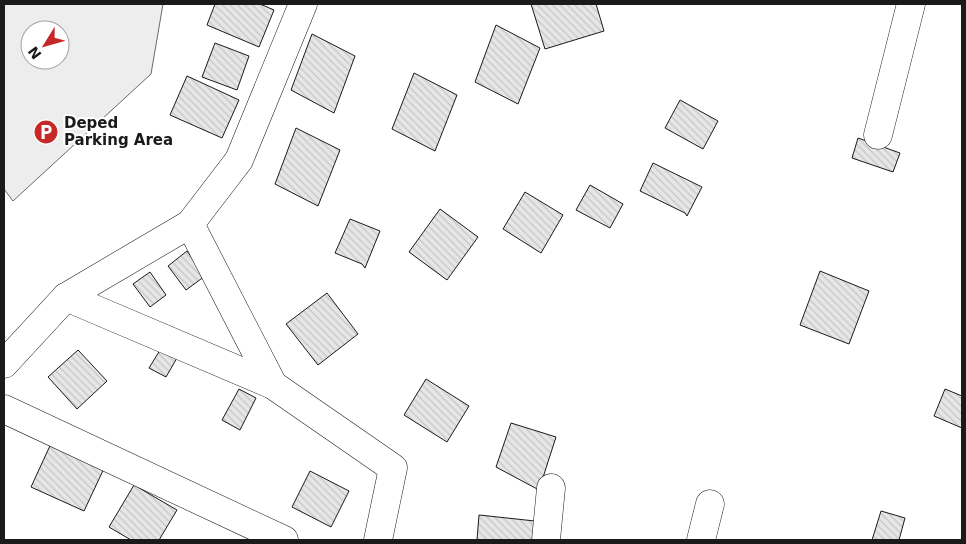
<svg xmlns="http://www.w3.org/2000/svg" width="966" height="544" viewBox="0 0 966 544" font-family="'DejaVu Sans',sans-serif">
<style>
.parking{fill:#ededed;stroke:#6a6a6a;fill-rule:evenodd}
.building{fill:url(#building-back-hatch);stroke:#1a1a1a}
.lines{fill:none;stroke-linecap:round;stroke-linejoin:round}
.street-casing{stroke:#1a1a1a;stroke-width:29}
.street{stroke:#fff;stroke-width:28}
.labels{text-anchor:middle;stroke-width:4;stroke-linejoin:round;paint-order:stroke}
.poi-label{font-size:15px;font-weight:bold;fill:#1a1a1a;stroke:#fff;text-anchor:start}
</style>
<defs>
<pattern id="building-back-hatch" width="6" height="6" patternUnits="userSpaceOnUse" patternTransform="scale(1.25)"><rect width="6" height="6" fill="#e6e6e6"/><path d="M-1 5l2 2M0 0l6 6M5-1l2 2" fill="none" stroke="#c5c5c5"/></pattern>
</defs>
<rect width="100%" height="100%" fill="#fff"/>
<path class="parking" d="M4,4H163L151,74L13,201L4,189ZM30,30H60V60H30Z"/>
<g class="building">
<path d="M215,4H260L274,10L259,47L207,25Z"/>
<path d="M531,4H596L604,31L545,49Z"/>
<path d="M496,25L540,48L518,104L475,82Z"/>
<path d="M312,34L355,56L334,113L291,90Z"/>
<path d="M215,43L249,56L237,90L202,77Z"/>
<path d="M414,73L457,95L435,151L392,129Z"/>
<path d="M187,76L239,100L222,138L170,115Z"/>
<path d="M680,100L718,121L703,149L665,128Z"/>
<path d="M296,128L340,150L318,206L275,184Z"/>
<path d="M858,138L900,153L893,172L852,158Z"/>
<path d="M653,163L702,187L687,216L685,213L640,191Z"/>
<path d="M590,185L623,204L610,228L576,210Z"/>
<path d="M525,192L563,215L541,253L503,229Z"/>
<path d="M440,209L478,237L447,280L409,252Z"/>
<path d="M350,219L380,231L365,268L362,264L335,253Z"/>
<path d="M187,251L205,276L186,290L168,266Z"/>
<path d="M820,271L869,291L849,344L800,325Z"/>
<path d="M150,272L166,295L150,307L133,284Z"/>
<path d="M327,293L358,334L318,365L286,324Z"/>
<path d="M165,342L181,351L166,377L149,368Z"/>
<path d="M78,350L107,381L77,409L48,377Z"/>
<path d="M426,379L469,406L447,442L404,415Z"/>
<path d="M239,389L256,398L240,430L222,420Z"/>
<path d="M945,389L962,396V428L934,416Z"/>
<path d="M511,423L556,437L539,490L496,467Z"/>
<path d="M54,437L107,462L84,511L31,487Z"/>
<path d="M310,471L349,491L331,527L292,507Z"/>
<path d="M134,485L177,510L159,540H131L109,527Z"/>
<path d="M881,511L905,518L899,540H872Z"/>
<path d="M479,515L535,521L533,540H477Z"/>
</g>
<g class="lines">
<defs>
<g id="street">
<path d="M878,135L911,4"/>
<path d="M190,224L273,385L393,468L378,540"/>
<path d="M66,297L273,385"/>
<path d="M4,364L66,297L190,224L239,160L303,4"/>
<path d="M4,409L284,540"/>
<path d="M546,540L551,488"/>
<path d="M701,540L710,504"/>
</g>
</defs>
<use href="#street" class="street-casing"/>
<use href="#street" class="street"/>
</g>
<defs>
<symbol id="parking-disc" viewBox="-11 -11 22 22"><circle r="9.5" fill="#c62828" stroke="#fff"/><path d="M-3.5-5.5H1a3.5 3.5 0 0 1 0 7H-1V5.5H-3.5ZM-1-3.4V-.6H.8a1.4 1.4 0 0 0 0-2.8Z" fill="#fff"/></symbol>
</defs>
<g fill-rule="evenodd">
<use href="#parking-disc" x="32" y="118" width="28" height="28"/>
</g>
<g class="labels">
<g class="poi-label">
<text x="64" y="128">Deped<tspan x="64" dy="17">Parking Area</tspan></text>
</g>
</g>
<rect width="966" height="544" fill="none" stroke="#1a1a1a" stroke-width="10"/>
<g transform="translate(45 45) rotate(233)"><circle r="24" fill="#ffffff" stroke="#a3a3a3"/>
<path d="M0-4L9 19L0 12L-9 19Z" fill="#c62828"/>
<text y="-8" font-size="14" font-weight="bold" text-anchor="middle" fill="#1a1a1a">N</text>
</g>
</svg>
